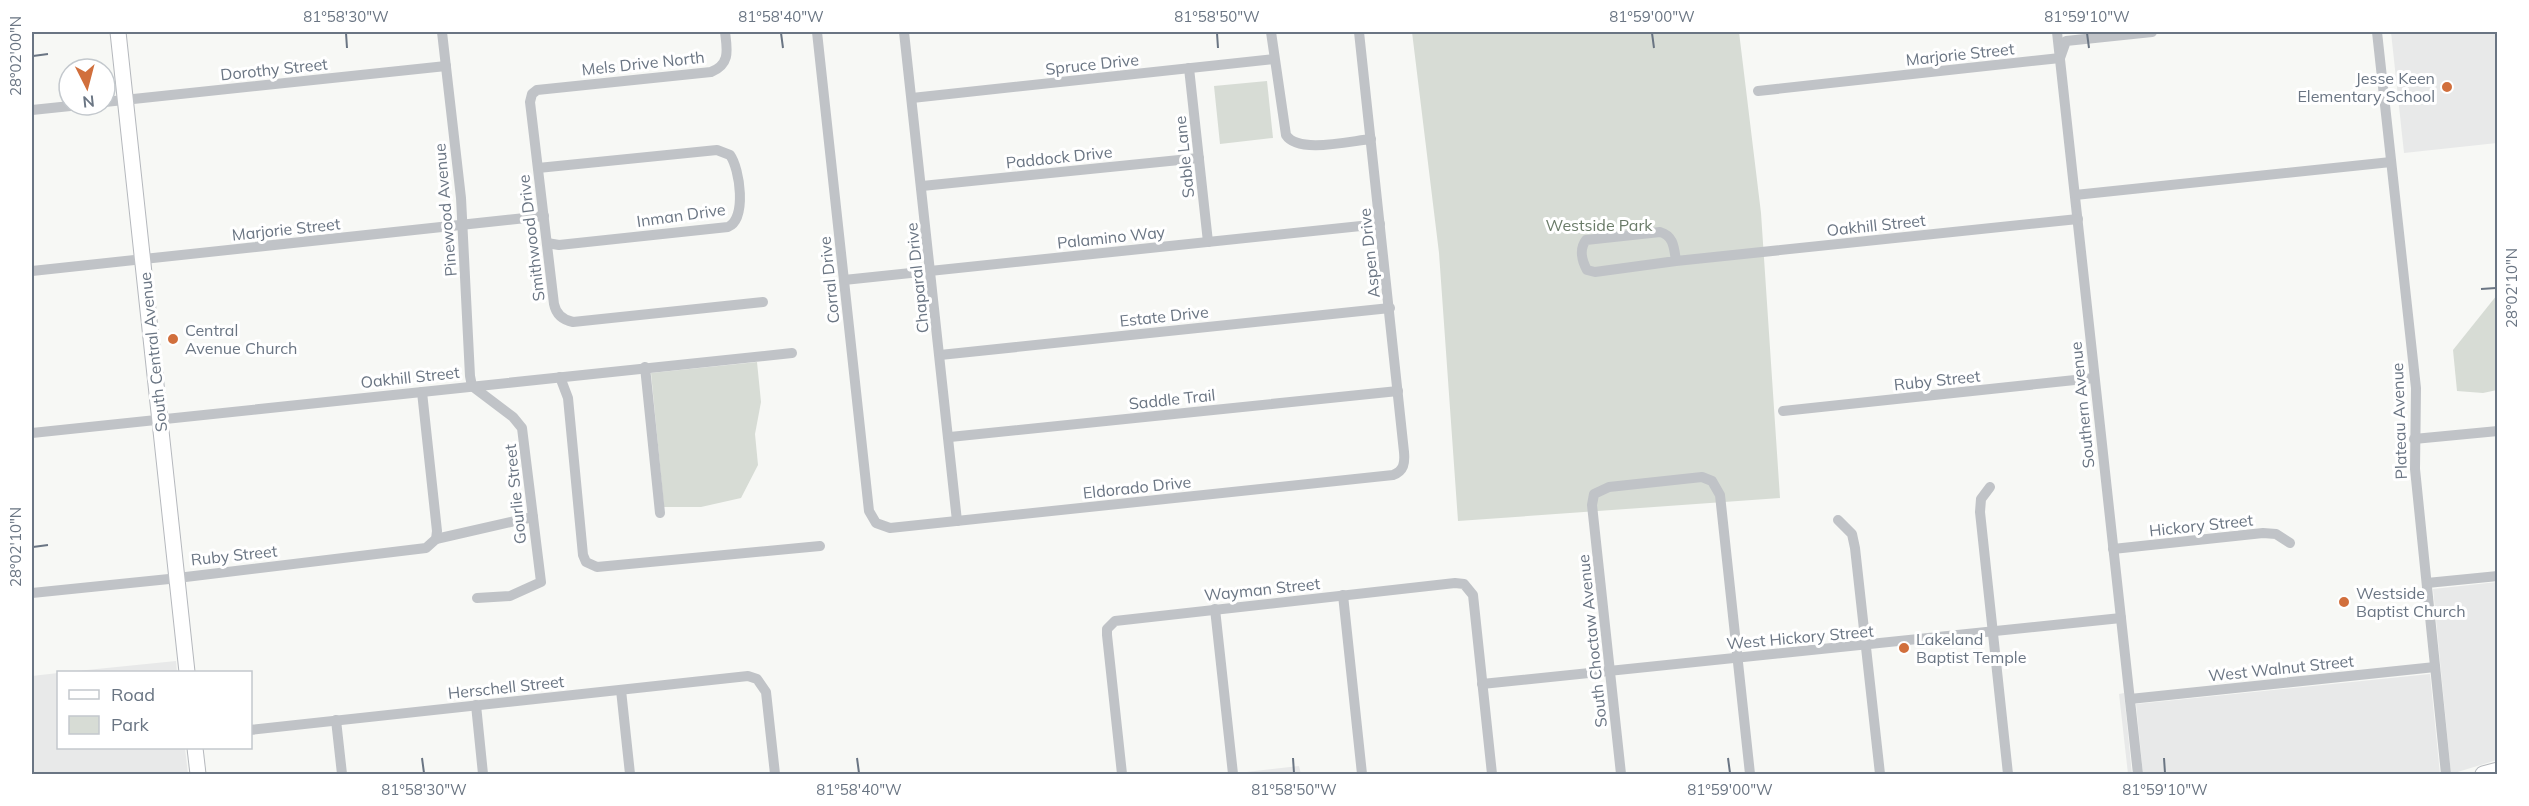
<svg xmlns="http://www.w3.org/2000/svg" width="2529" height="806" viewBox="0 0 2529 806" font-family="Mulish,sans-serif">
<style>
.built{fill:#e8e9e9}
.green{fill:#d7dcd5}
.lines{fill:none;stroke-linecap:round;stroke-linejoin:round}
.secondary-casing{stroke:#b5b8bd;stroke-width:17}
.street{stroke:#c0c3c7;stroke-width:10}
.secondary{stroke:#fff;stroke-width:15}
.ticks{fill:none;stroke:#6a7583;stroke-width:2}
.poi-dot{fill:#d16f3c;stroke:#fff;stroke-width:2}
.labels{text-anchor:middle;stroke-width:6;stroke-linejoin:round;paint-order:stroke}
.street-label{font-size:16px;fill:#6a7583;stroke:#fff}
.poi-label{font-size:16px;fill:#6a7583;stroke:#fff;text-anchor:start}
.park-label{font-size:16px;fill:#6a7b68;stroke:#fff}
.neatline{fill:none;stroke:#6a7583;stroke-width:2}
.ticks-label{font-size:15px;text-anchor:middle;fill:#6a7583}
</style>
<rect width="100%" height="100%" fill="#f7f8f5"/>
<g class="built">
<path d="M2391,32H2497V143L2404,153Z"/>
<path d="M2497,582V760L2451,774L2433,589Z"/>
<path d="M176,661L177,672H67Z"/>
<path d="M58,673V748H185L188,774H32V676Z"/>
<path d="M2430,674L2440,774H2143L2136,704Z"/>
<path d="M2124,693L2132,774H2128L2119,694Z"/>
<path d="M1299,766L1301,774H1239L1238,773Z"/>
</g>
<g class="green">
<path d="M1412,32H1739L1761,213L1780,498L1458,521L1439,253Z"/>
<path d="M1267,81L1273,138L1220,144L1214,86Z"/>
<path d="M2497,295V390L2483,393L2457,391L2453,350Z"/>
<path d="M757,362L761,402L755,434L758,465L741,498L701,507H664L651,373Z"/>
</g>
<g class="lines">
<defs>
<g id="secondary">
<path d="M118,32L187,672"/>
<path d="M195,748L198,774"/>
<path d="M2483,774L2498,770"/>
</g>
</defs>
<use href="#secondary" class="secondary-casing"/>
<g class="street">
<path d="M442,32L461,198L470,376L472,386L513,417L522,428L541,582L510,596L477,598"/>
<path d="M725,32C727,49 731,64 711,72L537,90L532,94L530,102L554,304C556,314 563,320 573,322L763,302"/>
<path d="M817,32L869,511L876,523L890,528L1393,475C1404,471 1405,463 1404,452L1359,32"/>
<path d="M904,32L957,521"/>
<path d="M1271,32L1286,135C1298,154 1350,141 1371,139"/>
<path d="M2057,32L2138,774"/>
<path d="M2377,32L2416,388L2415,469L2446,774"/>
<path d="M1189,68L1208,242"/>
<path d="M1758,91L2060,58L2066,41L2152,32"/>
<path d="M912,98L1274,59"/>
<path d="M105,102L446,66"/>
<path d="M32,110L80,105"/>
<path d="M538,168L717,150L730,155C740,169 747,219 728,227L559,245L547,243"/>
<path d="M922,186L1199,158"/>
<path d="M2075,195L2391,162"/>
<path d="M1676,261C1674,248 1674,236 1660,232L1586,240C1579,249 1582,261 1587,270L1595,272L1676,261L2078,219"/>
<path d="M32,271L544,216"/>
<path d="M844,280L1380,224"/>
<path d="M940,355L1390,308"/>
<path d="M645,367L660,513"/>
<path d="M560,377L568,398L583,555L586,562L597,567L820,546"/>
<path d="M1783,411L2094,378"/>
<path d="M32,433L792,353"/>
<path d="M950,437L1398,391"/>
<path d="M2414,439L2498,431"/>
<path d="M1990,487L1981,499L1980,512L2008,774"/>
<path d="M1838,520L1852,534L1855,548L1880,774"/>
<path d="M436,539L533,517"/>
<path d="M2113,549L2263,533L2276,534L2290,543"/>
<path d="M2427,583L2498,576"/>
<path d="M32,593L169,579L426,548L436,539L437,531L422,392"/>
<path d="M1343,595L1362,774"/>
<path d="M1215,609L1233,774"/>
<path d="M1482,684L2121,618"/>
<path d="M621,690L630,774"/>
<path d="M2130,699L2435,667"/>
<path d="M476,705L483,774"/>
<path d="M336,720L342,774"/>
<path d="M250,730L748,676L757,679L766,692L775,774"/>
<path d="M1122,774L1107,635V629L1115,621L1455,583L1464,584L1473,595L1492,774"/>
<path d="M1621,774L1592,505L1594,494L1609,487L1702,477L1712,481L1720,495L1750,774"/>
</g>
<use href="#secondary" class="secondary"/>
</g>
<path class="ticks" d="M346,33L347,48M781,33L783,48M1217,33L1218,48M1652,33L1654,48M2087,33L2089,48M33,56L48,54M2481,289L2496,288M33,547L48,545M422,758L424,773M857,758L859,773M1293,758L1294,773M1728,758L1730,773M2164,758L2165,773"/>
<g class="poi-dot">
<circle cx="2447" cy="87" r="6"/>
<circle cx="173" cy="339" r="6"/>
<circle cx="2344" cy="602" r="6"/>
<circle cx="1904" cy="648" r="6"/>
</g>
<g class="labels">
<g class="street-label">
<text transform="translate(1960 54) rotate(-6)" y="6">Marjorie Street</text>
<text transform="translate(643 63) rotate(-6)" y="6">Mels Drive North</text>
<text transform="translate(1092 64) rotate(-6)" y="6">Spruce Drive</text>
<text transform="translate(274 69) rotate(-6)" y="6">Dorothy Street</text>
<text transform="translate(1059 157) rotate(-6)" y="6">Paddock Drive</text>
<text transform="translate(1184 157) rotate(-96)" y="6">Sable Lane</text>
<text transform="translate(445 210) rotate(-95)" y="6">Pinewood Avenue</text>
<text transform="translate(681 215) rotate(-8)" y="6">Inman Drive</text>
<text transform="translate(1876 225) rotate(-6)" y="6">Oakhill Street</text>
<text transform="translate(286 229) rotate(-6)" y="6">Marjorie Street</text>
<text transform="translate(1111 237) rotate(-6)" y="6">Palamino Way</text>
<text transform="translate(531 238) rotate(-97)" y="6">Smithwood Drive</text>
<text transform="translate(1369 253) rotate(-96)" y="6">Aspen Drive</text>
<text transform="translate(917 278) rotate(-96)" y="6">Chaparal Drive</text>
<text transform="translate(829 280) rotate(-96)" y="6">Corral Drive</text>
<text transform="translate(1164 316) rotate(-6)" y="6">Estate Drive</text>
<text transform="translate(153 352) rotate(-96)" y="6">South Central Avenue</text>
<text transform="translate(410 377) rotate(-6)" y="6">Oakhill Street</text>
<text transform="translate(1937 380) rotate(-6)" y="6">Ruby Street</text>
<text transform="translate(1172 399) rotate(-6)" y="6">Saddle Trail</text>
<text transform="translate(2082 405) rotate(-96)" y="6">Southern Avenue</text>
<text transform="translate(2399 421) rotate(-92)" y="6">Plateau Avenue</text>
<text transform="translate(1137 487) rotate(-6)" y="6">Eldorado Drive</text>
<text transform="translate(515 494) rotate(-96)" y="6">Gourlie Street</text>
<text transform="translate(2201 525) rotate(-6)" y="6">Hickory Street</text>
<text transform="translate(234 555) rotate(-6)" y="6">Ruby Street</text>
<text transform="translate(1262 589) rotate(-6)" y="6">Wayman Street</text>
<text transform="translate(1800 637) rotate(-5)" y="6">West Hickory Street</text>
<text transform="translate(1592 641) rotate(-96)" y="6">South Choctaw Avenue</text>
<text transform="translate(2281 668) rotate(-6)" y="6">West Walnut Street</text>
<text transform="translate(506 687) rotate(-6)" y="6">Herschell Street</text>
</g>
<g class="poi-label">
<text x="2435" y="84" text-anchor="end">Jesse Keen<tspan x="2435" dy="18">Elementary School</tspan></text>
<text x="185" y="336">Central<tspan x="185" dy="18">Avenue Church</tspan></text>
<text x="2356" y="599">Westside<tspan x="2356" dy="18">Baptist Church</tspan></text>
<text x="1916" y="645">Lakeland<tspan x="1916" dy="18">Baptist Temple</tspan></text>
</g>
<g class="park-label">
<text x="1599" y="231">Westside Park</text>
</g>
</g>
<rect width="2529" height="806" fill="none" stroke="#ffffff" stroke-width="66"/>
<rect x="57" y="671" width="195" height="78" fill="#ffffff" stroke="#c3c8cd" stroke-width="1.5"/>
<rect x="69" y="690" width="30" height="9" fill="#ffffff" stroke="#c3c8cd" stroke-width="1.5"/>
<text x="111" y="701" font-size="18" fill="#6a7583">Road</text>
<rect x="69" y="716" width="30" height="18" fill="#d7dcd5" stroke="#c3c8cd" stroke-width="1.5"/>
<text x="111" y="731" font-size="18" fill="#6a7583">Park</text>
<g transform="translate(87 87) rotate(174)"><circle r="28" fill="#ffffff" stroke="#c3c8cd" stroke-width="1.5"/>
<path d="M0-4.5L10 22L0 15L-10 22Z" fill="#d16f3c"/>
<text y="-9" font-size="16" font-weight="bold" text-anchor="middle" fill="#6a7583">N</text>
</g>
<rect x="33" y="33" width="2463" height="740" class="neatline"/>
<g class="ticks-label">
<text x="346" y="22">81°58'30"W</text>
<text x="781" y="22">81°58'40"W</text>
<text x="1217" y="22">81°58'50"W</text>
<text x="1652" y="22">81°59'00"W</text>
<text x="2087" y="22">81°59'10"W</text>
<text transform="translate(16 56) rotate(-90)" y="5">28°02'00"N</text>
<text transform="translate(2512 288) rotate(-90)" y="5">28°02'10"N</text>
<text transform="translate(16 547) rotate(-90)" y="5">28°02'10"N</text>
<text x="424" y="795">81°58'30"W</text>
<text x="859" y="795">81°58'40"W</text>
<text x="1294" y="795">81°58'50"W</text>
<text x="1730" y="795">81°59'00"W</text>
<text x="2165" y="795">81°59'10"W</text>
</g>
</svg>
